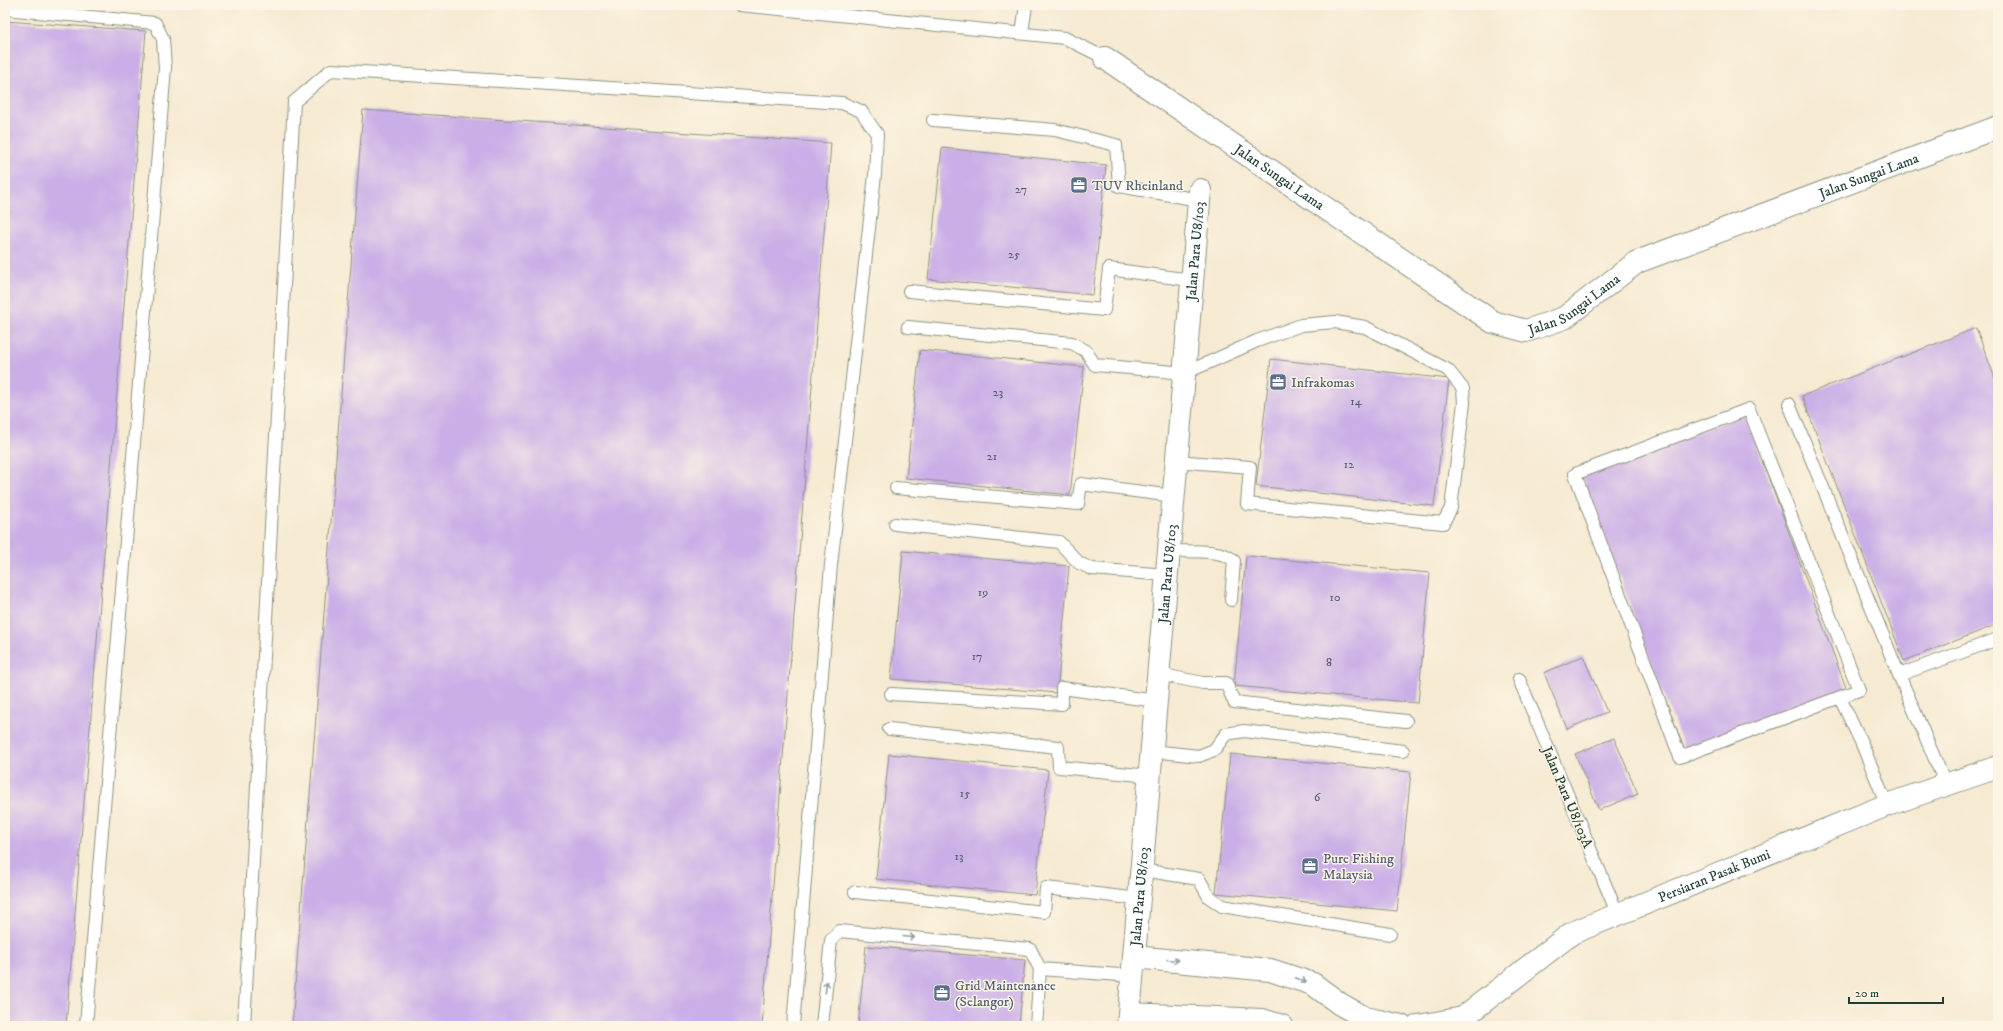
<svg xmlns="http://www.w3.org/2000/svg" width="2003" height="1031" viewBox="0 0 2003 1031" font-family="'IM FELL DW Pica',serif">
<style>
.building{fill:#caaee7}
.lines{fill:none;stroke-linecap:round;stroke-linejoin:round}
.lane-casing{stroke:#8a9483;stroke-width:14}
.street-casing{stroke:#8a9483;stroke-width:24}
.lane{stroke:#fff;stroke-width:12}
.street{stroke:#fff;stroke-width:22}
.oneway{stroke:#8f9e9a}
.labels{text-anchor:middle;stroke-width:3;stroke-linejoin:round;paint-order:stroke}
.number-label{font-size:12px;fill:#4a5961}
.street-label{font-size:14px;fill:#1f3d34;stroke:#fcf5e5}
.service-label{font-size:14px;fill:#4e5e75;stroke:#fcf5e5;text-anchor:start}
</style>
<rect width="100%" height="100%" fill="#fcf5e5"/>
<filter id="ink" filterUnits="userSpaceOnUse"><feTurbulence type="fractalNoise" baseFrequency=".025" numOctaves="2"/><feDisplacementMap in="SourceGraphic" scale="8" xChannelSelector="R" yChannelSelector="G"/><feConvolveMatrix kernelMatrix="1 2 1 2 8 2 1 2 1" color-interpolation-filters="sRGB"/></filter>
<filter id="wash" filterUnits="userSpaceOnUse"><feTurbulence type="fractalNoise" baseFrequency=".012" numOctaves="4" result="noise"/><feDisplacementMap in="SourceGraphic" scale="16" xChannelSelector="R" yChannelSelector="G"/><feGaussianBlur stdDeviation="0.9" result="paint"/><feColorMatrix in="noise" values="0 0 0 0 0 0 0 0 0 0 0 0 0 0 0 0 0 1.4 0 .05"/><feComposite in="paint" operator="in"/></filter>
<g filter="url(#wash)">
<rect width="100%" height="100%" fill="#f6ead2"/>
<g id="blocks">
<g class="building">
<path d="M5,21L146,31L66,1026H5Z"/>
<path d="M363,110L831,143L762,1026H292Z"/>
<path d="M942,148L1106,165L1093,295L928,279Z"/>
<path d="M1976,328L1998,386V624L1904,661L1802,396Z"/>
<path d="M920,350L1084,367L1070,495L906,478Z"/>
<path d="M1271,359L1449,379L1434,506L1256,486Z"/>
<path d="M1745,414L1846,688L1684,749L1582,476Z"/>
<path d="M903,551L1069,566L1057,693L891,679Z"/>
<path d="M1246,556L1430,573L1418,703L1234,686Z"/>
<path d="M1583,656L1607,712L1567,729L1544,673Z"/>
<path d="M1614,738L1638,794L1599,810L1575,754Z"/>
<path d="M889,754L1048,770L1035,895L876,879Z"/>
<path d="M1230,754L1411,772L1397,911L1216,893Z"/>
<path d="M866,946L1025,960L1019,1026H858Z"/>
</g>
</g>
</g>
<g filter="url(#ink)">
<use href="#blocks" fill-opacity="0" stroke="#8a9483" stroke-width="1"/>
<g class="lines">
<defs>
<g id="lane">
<path d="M739,5L1065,38L1105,58"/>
<path d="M5,9L155,23L163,39L165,68L86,1026"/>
<path d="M1022,33L1026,5"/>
<path d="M933,120L1055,130L1116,145L1119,186L1199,200"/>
<path d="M909,291L1104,310L1109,269L1191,280"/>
<path d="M908,327L1072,343L1086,351L1095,365L1185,373L1257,341L1301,325L1335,322L1365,327L1448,370L1463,389L1464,403L1451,508L1443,523L1247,504L1250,467L1176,461"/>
<path d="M1789,404L1899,675L1946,785"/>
<path d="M1749,409L1859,690L1680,757L1575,474Z"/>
<path d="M896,488L1078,504L1081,484L1173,496"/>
<path d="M895,524L1059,542L1079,563L1092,569L1167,575"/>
<path d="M1169,551C1187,552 1222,548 1234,561L1231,600"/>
<path d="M1158,674L1203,683H1226L1234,702L1406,721"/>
<path d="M1899,675L1998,639"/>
<path d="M1519,679L1618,915"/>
<path d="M891,694L1062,704V688L1156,701"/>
<path d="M1840,698L1862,744L1887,805"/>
<path d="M889,729L1058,747L1059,767L1150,776"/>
<path d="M1152,751L1199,756L1214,750L1226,734L1244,731L1403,751"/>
<path d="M1142,870L1199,879L1209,897L1222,906L1390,934"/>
<path d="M855,892L1044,912L1046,888L1139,899"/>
<path d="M1040,969L1133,976"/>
<path d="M244,1026L294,102L331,70L842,103L861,111L877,134L875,175L831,565L793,1026"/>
<path d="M822,1026L831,940L839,931L1030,949L1040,969L1036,1026"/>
</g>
<g id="street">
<path id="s1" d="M1105,58L1493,322L1526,331L1564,318L1637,262L1998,127"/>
<path d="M1134,957L1270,970L1313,984L1340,1004L1365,1018L1401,1026"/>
<path d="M1129,1014L1262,1020L1282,1026"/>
<path id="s2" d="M1128,1026L1200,190"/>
<path d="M1418,1026L1458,1019"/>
<path id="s3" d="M1452,1026L1572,933L1887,805L1998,767"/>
</g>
</defs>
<use href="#lane" class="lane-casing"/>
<use href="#street" class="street-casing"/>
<use href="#lane" class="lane"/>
<use href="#street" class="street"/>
</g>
<defs><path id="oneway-shaft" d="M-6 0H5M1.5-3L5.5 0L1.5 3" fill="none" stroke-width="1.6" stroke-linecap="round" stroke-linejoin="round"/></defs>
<g class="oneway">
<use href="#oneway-shaft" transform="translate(909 937) rotate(5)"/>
<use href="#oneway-shaft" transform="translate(1173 960) rotate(5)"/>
<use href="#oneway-shaft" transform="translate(1301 980) rotate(21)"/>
<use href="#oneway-shaft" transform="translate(826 987) rotate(-84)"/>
</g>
</g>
<defs>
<symbol id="office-square" viewBox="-11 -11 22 22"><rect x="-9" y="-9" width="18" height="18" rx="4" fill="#5c6f8a" stroke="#fcf5e5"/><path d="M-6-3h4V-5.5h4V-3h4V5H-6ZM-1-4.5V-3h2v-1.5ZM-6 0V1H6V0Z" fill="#fff"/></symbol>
</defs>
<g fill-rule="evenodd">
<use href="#office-square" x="1069" y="175" width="20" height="20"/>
<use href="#office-square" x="1268" y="372" width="20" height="20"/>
<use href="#office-square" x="1300" y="856" width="20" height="20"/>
<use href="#office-square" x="932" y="983" width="20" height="20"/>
</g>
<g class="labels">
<g class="number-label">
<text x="1021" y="193">27</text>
<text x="1014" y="258">25</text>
<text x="998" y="396">23</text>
<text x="1356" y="405">14</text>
<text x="992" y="460">21</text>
<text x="1349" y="468">12</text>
<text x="983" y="596">19</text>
<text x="1335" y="601">10</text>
<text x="977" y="660">17</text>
<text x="1329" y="666">8</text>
<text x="965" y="797">15</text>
<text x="1317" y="801">6</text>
<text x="959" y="860">13</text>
</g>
<g class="street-label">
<text dy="5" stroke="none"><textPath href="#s1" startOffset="883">Jalan Sungai Lama</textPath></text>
<text dy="5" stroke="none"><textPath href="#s1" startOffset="211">Jalan Sungai Lama</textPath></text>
<text dy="5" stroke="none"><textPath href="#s2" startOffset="778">Jalan Para U8/103</textPath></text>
<text dy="5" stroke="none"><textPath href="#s1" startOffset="559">Jalan Sungai Lama</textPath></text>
<text dy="5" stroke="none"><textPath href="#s2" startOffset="454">Jalan Para U8/103</textPath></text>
<text transform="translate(1568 797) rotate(67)" y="5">Jalan Para U8/103A</text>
<text dy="5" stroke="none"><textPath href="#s3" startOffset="305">Persiaran Pasak Bumi</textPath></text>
<text dy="5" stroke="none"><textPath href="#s2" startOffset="130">Jalan Para U8/103</textPath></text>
</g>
<g class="service-label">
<text x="1092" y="190">TUV Rheinland</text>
<text x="1291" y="387">Infrakomas</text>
<text x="1323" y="863">Pure Fishing<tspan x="1323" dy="16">Malaysia</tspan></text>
<text x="955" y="990">Grid Maintenance<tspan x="955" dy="16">(Selangor)</tspan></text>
</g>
</g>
<rect width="2003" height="1031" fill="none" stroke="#fcf5e5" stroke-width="20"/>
<path d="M1849 997v6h94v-6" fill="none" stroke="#1f3d34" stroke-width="2"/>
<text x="1855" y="997" font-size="12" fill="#1f3d34" stroke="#fcf5e5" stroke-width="3" paint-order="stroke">20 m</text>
</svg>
